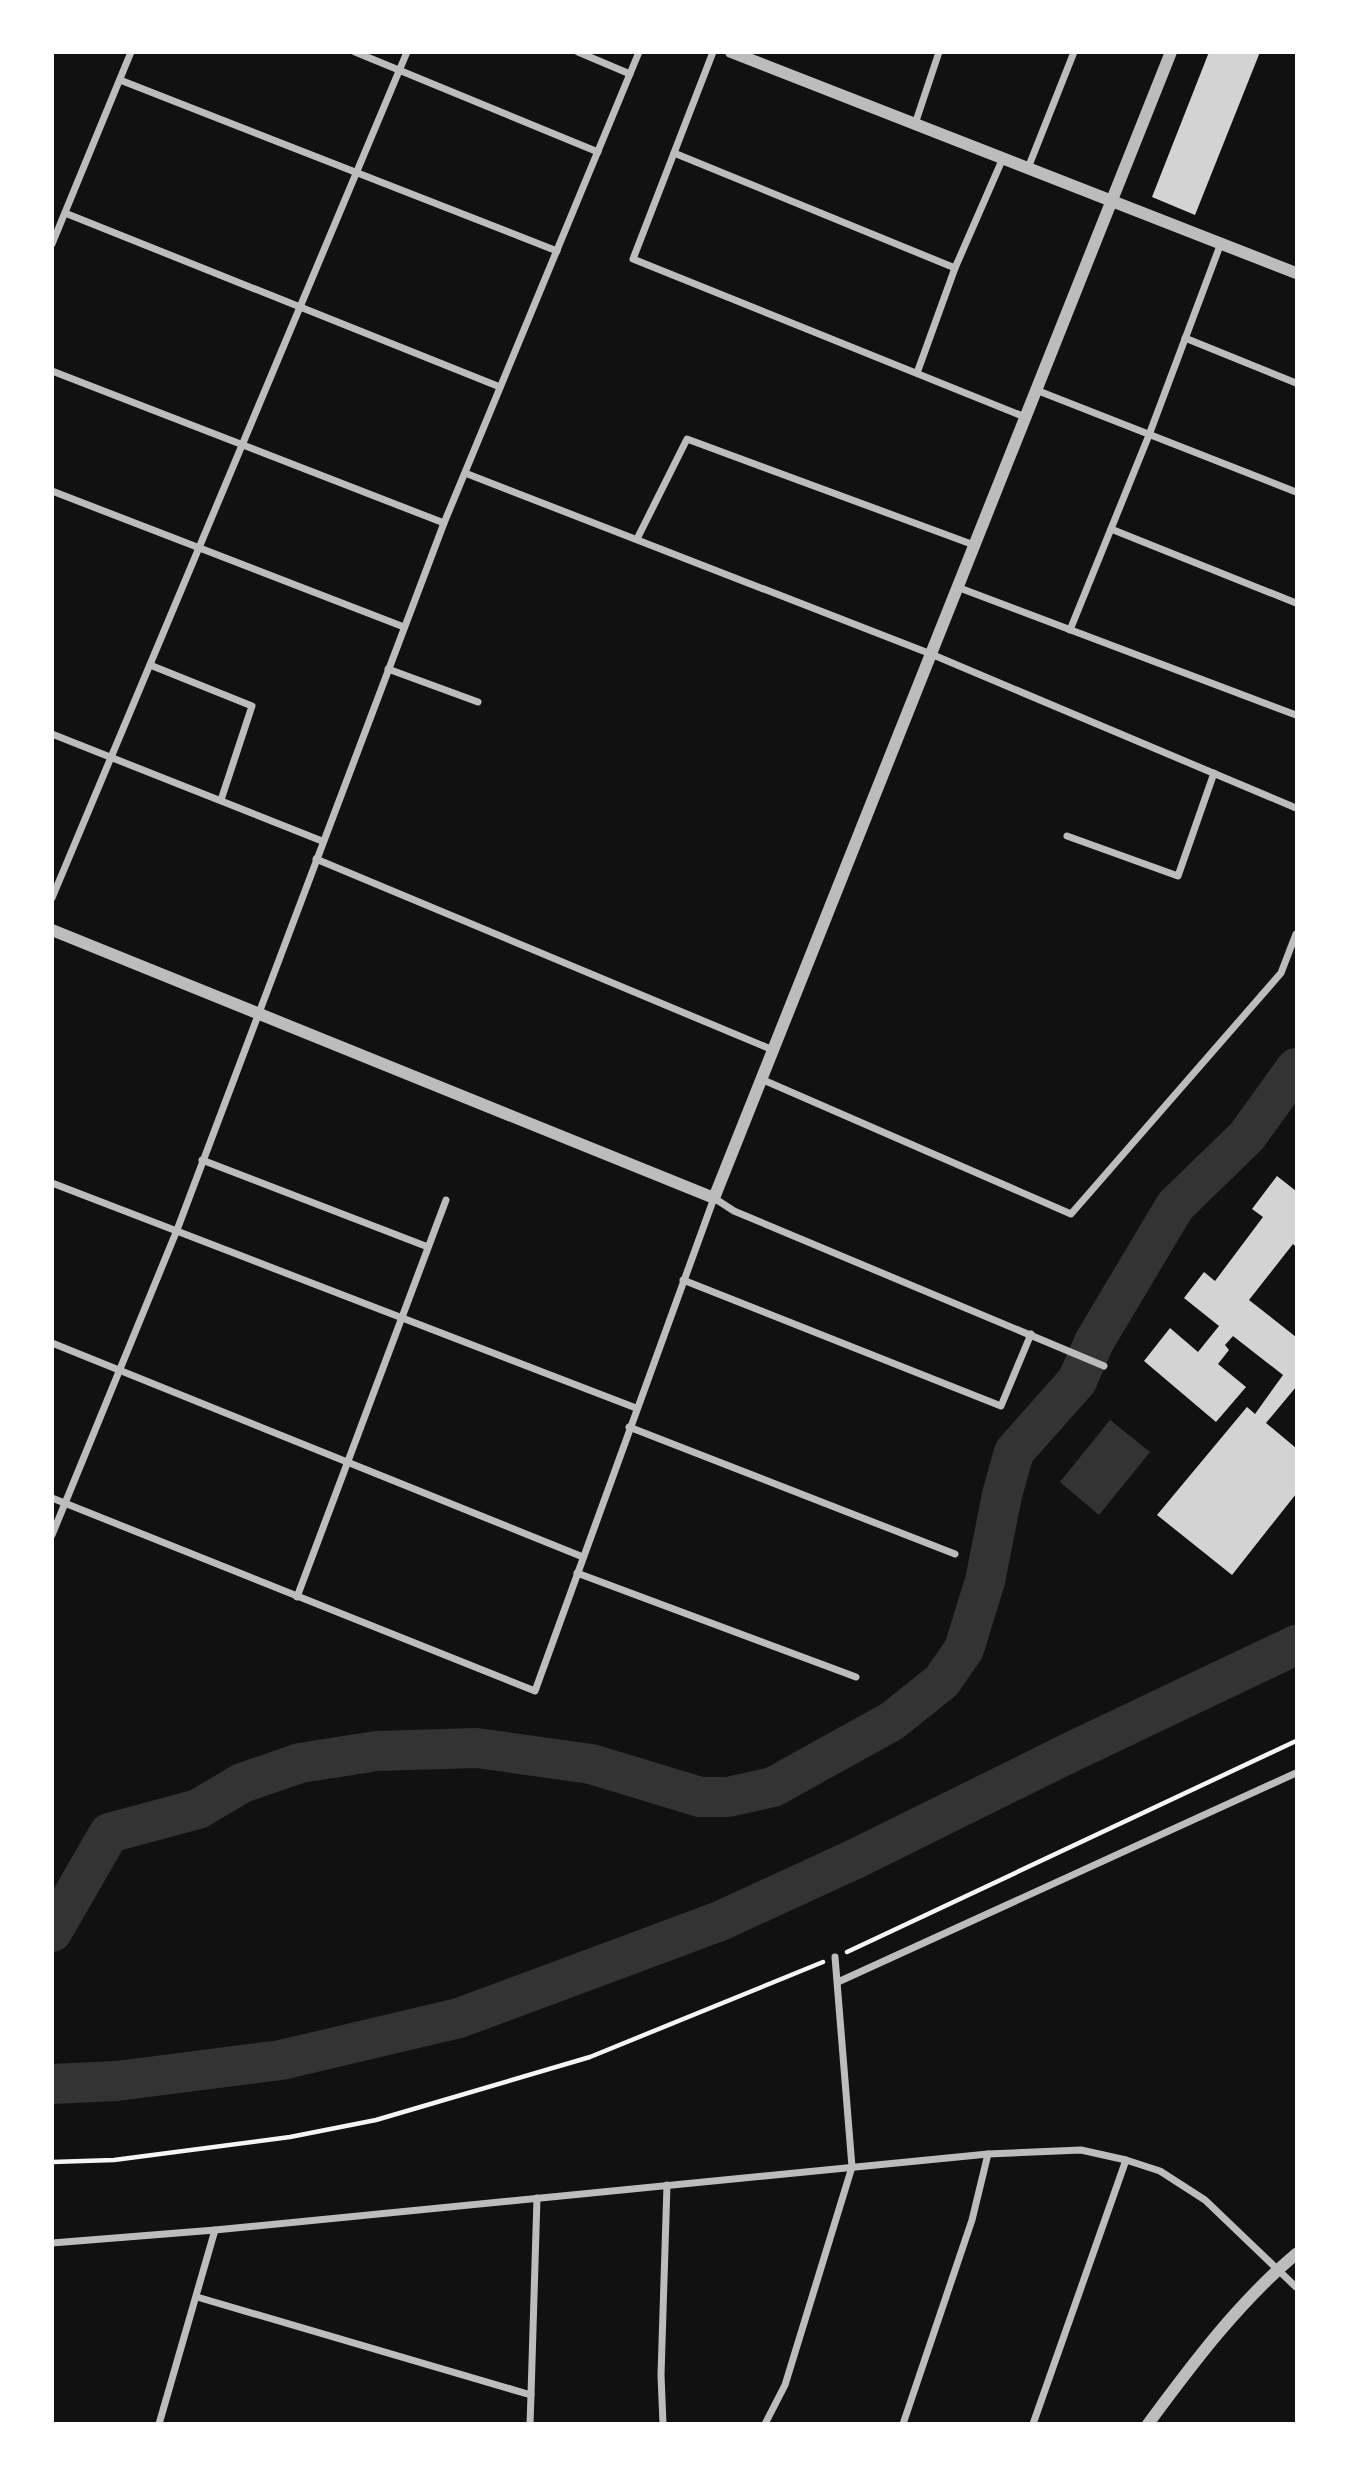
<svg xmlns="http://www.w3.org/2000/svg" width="1349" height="2476" viewBox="0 0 1349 2476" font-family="Poppins,sans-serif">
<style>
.water{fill:#333}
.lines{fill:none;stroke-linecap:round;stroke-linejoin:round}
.river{stroke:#333;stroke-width:40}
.building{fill:#d3d3d3}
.path{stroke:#f5f5f5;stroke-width:4.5}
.minor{stroke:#bcbcbc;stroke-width:7}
.tertiary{stroke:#bcbcbc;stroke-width:12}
</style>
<rect width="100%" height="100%" fill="#111"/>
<path class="water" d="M1110,1420L1150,1452L1099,1515L1060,1482Z"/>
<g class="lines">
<g class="river">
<path d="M52,1932L109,1833L198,1809L242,1783L300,1763L377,1751L477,1748L591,1764L700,1797H728L773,1787L892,1721L942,1681L964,1649L985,1581L1002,1495L1014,1452L1077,1381L1094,1342L1175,1206L1247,1136L1296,1068"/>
<path d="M52,2084L117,2081L281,2060L459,2018L720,1921L857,1858L1069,1753L1296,1645"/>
</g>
</g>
<g class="building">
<path d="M1209,52H1260L1195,215L1152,197Z"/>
<path d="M1277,1176L1296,1191V1247L1293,1244L1249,1300L1296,1337V1387L1266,1423L1296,1448V1494L1232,1575L1157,1515L1247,1407L1255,1414L1283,1375L1233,1336L1225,1345L1229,1350L1218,1364L1246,1387L1216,1422L1144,1361L1170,1328L1198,1352L1219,1326L1184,1298L1204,1272L1215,1281L1263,1217L1252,1209Z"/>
</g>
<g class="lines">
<g class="path">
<path d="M847,1952L1296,1741"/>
<path d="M52,2162L114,2160L290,2137L376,2120L590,2057L823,1962"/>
</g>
<g class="minor">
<path d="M355,52L598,152"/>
<path d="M578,52L630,74"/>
<path d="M713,52L633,259L1025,417"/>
<path d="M120,80L557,251"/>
<path d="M915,124L939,52"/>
<path d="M674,153L955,268L1003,158"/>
<path d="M1028,168L1074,52"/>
<path d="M65,213L500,387"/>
<path d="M52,244L131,52"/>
<path d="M1185,338L1296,383"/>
<path d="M52,371L444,523"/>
<path d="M917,373L955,268"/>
<path d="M1036,390L1296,492"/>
<path d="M465,473L931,654L1296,808"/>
<path d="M52,491L404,627"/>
<path d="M1111,529L1296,603"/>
<path d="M637,539L687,439L974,545"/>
<path d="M957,587L1296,715"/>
<path d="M1070,630L1149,435L1221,243"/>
<path d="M150,665L252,706L221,800"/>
<path d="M388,669L478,702"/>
<path d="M52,734L322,841"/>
<path d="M1067,836L1178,876L1214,773"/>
<path d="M316,859L773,1050"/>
<path d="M52,898L407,52"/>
<path d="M761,1079L1071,1214L1281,973L1296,934"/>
<path d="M202,1160L428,1247"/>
<path d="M52,1183L636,1408"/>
<path d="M683,1280L1001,1406L1031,1334"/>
<path d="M52,1343L583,1557"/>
<path d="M629,1427L955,1554"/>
<path d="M52,1498L535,1691L714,1198L734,1211L1104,1366"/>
<path d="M52,1535L177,1230L444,523L639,52"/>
<path d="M577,1573L856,1677"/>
<path d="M297,1597L446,1200"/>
<path d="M838,1982L1296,1773"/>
<path d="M52,2243L215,2230L988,2154L1081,2150L1126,2160L1160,2171L1205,2200L1296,2287"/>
<path d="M197,2297L531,2395L537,2198"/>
<path d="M159,2424L215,2230"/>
<path d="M530,2424L531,2395"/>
<path d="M663,2424L661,2375L667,2185"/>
<path d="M765,2424L785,2385L852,2167L835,1957"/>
<path d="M903,2424L972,2220L988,2154"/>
<path d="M1033,2424L1126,2160"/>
</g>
<g class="tertiary">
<path d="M731,52L1296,273"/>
<path d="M52,930L714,1198L1171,52"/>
<path d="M1148,2424C1193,2363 1238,2303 1296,2254"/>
</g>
</g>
<rect width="1349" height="2476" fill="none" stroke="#ffffff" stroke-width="108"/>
</svg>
